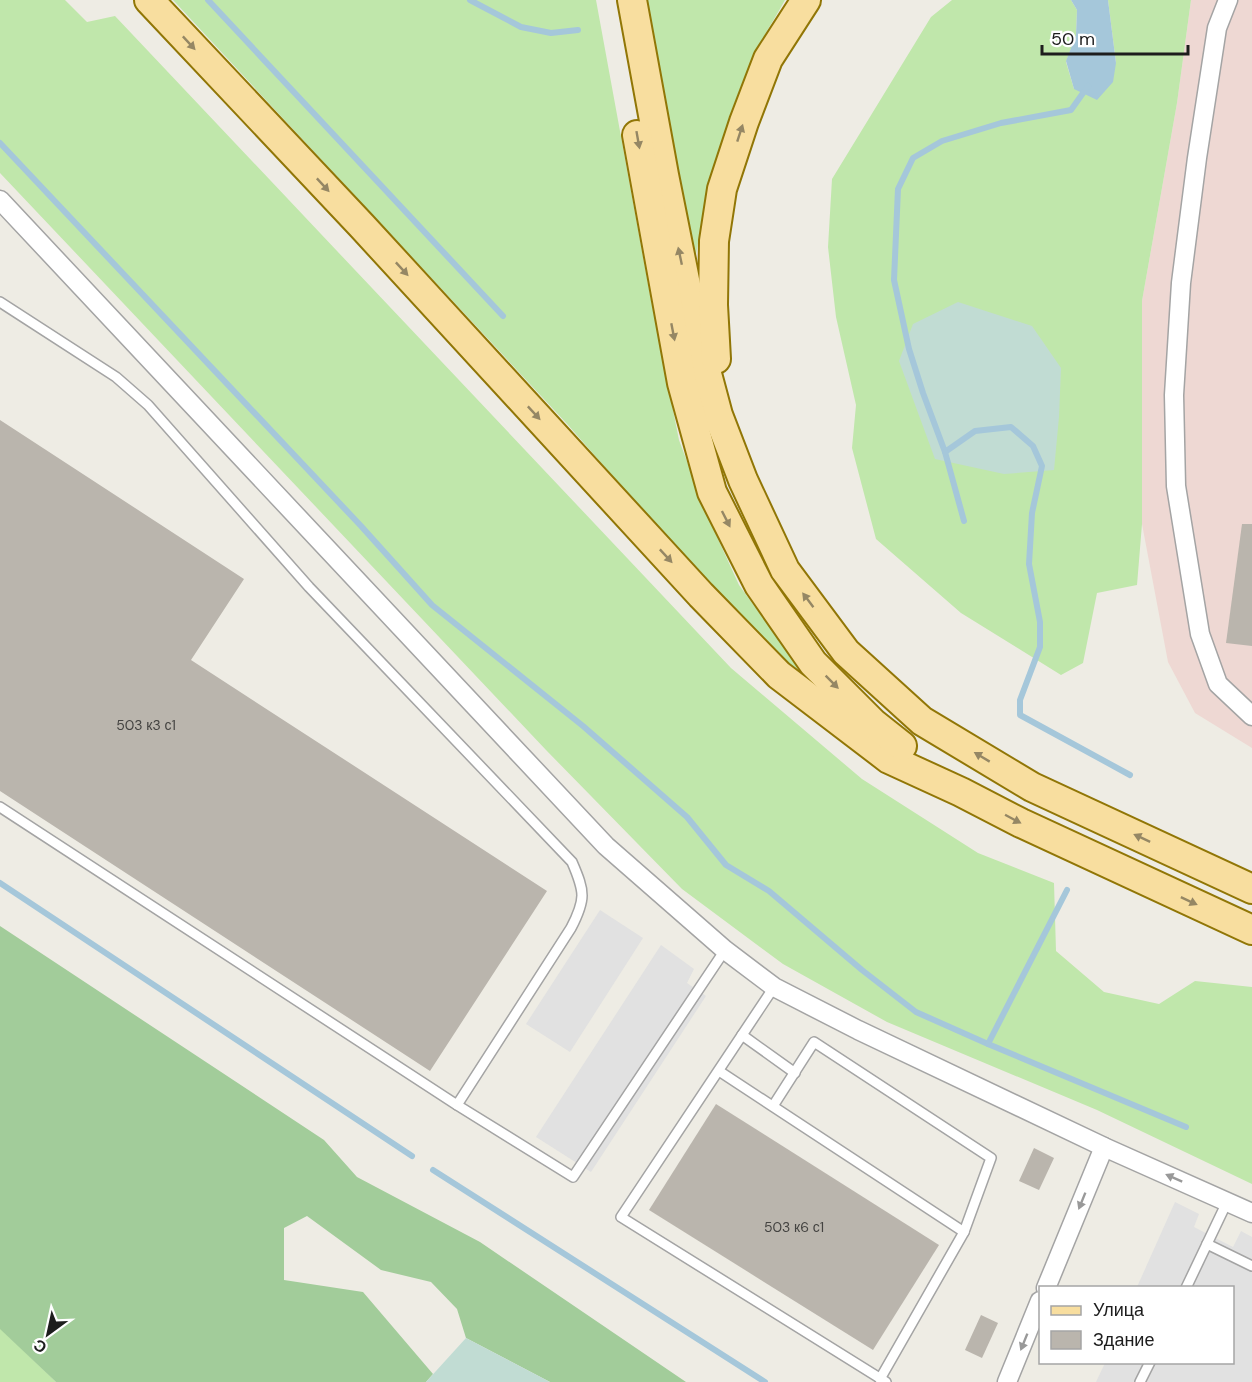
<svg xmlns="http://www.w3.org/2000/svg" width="1252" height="1382" viewBox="0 0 1252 1382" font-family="'DM Sans',sans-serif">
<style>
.commercial{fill:#eed8d3}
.grass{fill:#c0e7ab}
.forest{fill:#a2cc9a}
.wetland{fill:#c1dcd3}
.parking{fill:#e1e1e1}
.water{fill:#a5c7da}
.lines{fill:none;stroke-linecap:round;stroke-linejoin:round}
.stream{stroke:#a5c7da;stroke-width:6}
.building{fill:#bab5ad}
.lane-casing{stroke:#a4a4a4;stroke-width:12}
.street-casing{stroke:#a4a4a4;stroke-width:21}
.primary-casing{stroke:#917606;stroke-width:32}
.lane{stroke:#fff;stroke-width:9}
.street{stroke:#fff;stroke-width:18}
.primary{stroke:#f8de9f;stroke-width:28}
.oneway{fill:#958764}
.oneway2{fill:#999}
.labels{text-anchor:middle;stroke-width:5;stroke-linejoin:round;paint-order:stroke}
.number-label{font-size:14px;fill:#444341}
</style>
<rect width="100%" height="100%" fill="#eeece4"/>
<path class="commercial" d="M1191,0H1252V748L1195,713L1168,662L1142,524V301L1177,103Z"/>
<g class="grass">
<path d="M0,0H65L87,22L115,16L731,668L862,779L978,853L1054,883L1056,951L1104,992L1159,1004L1195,981L1252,987V1184L1097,1110L887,1022L783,964L682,889L546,750L0,173Z"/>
<path d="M173,0H596L650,295L679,440L707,515L739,585L820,697L739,620L568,425Z"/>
<path d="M647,0H785C774,20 761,39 752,60C723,125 705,192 695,262L690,246Z"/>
<path d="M952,0H1071L1077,10L1076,35L1066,62L1074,89L1116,63L1108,0H1191L1177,103L1142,301V524L1137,585L1097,593L1083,663L1061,675L961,613L876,539L852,448L856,405L836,317L828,247L832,179L931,17Z"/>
<path d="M0,1329H1L56,1382H0Z"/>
</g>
<path class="forest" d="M0,926L324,1140L357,1177L480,1242L686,1382H550L466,1338L457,1309L431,1282L381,1270L307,1216L284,1228V1280L363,1292L433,1374L426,1382H56L0,1329Z"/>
<g class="wetland">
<path d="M958,302L1032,326L1061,368L1059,417L1054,470L1004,474L935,459L899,361L913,324Z"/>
<path d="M466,1338L550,1382H426Z"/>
</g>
<g class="parking">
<path d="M600,910L643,938L570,1052L526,1024Z"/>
<path d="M661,945L694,969L687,983L706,996L591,1172L536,1137Z"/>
<path d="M1175,1202L1199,1214L1194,1227L1233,1247L1241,1231L1252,1237V1382H1096L1105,1363L1232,1362V1288L1137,1287Z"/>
</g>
<path class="water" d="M1071,0H1108L1116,63L1113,82L1097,100L1074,89L1066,61L1076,35L1077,10Z"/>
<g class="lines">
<g class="stream">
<path d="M208,0L503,316"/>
<path d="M470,0L521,27L551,33L578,30"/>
<path d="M1088,86L1071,110L1001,123L942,141L913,158L898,189L894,280L909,349L923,393L945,452L975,431L1011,427L1033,446L1042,466L1032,513L1029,564L1040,622V647L1020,700V715L1130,775"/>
<path d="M0,143L361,526L432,605L583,726L687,817L726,865L769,891L862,970L916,1012L988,1044L1186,1127"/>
<path d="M945,452L964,521"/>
<path d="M0,883L412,1156"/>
<path d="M988,1044L1067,890"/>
<path d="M433,1170L765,1382"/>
</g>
</g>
<g class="building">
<path d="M0,420L244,579L191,660L547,891L430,1071L0,791Z"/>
<path d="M1242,524H1252V646L1226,643Z"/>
<path d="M716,1104L939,1245L873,1350L649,1210Z"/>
<path d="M1034,1148L1054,1158L1039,1190L1019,1181Z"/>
<path d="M981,1315L998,1323L982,1358L965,1350Z"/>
</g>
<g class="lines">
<defs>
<g id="lane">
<path d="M0,302L116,377L148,405L309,587L572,862C585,892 586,899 571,928L457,1105L0,807"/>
<path d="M774,987L621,1217L886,1382"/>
<path d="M742,1035L795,1073"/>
<path d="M719,1071L964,1232L880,1379"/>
<path d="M457,1105L573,1177L725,950"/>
<path d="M773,1106L814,1042L991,1158L964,1232"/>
<path d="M1207,1244L1252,1266"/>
<path d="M1186,1288L1227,1202"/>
<path d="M1140,1382L1150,1362"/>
</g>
<g id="street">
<path d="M1228,0L1217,28L1197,158L1181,283L1174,395L1176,486L1200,634L1218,684L1252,716"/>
<path d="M0,200L606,846L725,950L774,987L858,1030L1104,1147L1252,1213"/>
<path d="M1046,1288L1104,1147"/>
<path d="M1007,1382L1040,1301"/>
</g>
<g id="primary">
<path d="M149,0L362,226L701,595L779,675L889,759L961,792L1021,823L1252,930"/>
<path d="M632,0L664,175L694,325L718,415L743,480L785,570L846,652L922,721L1032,787L1252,889"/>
<path d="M637,135L682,383L712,492L759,585L813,663L873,723L902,746"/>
<path d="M716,359L713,305L714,241L722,189L744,122L768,59L806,0"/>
</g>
</defs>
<use href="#lane" class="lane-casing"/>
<use href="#street" class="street-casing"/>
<use href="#primary" class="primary-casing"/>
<use href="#lane" class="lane"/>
<use href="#street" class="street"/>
<use href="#primary" class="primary"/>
</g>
<defs><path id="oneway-solid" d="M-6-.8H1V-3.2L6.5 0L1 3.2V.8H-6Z" transform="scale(1.5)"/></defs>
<g class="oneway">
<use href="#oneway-solid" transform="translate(189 43) rotate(47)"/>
<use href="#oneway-solid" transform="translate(740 133) rotate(-72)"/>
<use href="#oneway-solid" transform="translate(638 140) rotate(80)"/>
<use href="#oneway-solid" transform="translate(323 185) rotate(47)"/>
<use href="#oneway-solid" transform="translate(680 256) rotate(-102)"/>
<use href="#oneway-solid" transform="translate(402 269) rotate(47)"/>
<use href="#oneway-solid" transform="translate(673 332) rotate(79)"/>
<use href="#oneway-solid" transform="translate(534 413) rotate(47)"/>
<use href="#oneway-solid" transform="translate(726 519) rotate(63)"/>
<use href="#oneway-solid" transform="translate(666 556) rotate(47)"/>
<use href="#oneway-solid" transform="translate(808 600) rotate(-127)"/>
<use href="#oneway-solid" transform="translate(832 682) rotate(45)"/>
<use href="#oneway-solid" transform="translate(982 757) rotate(-149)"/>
<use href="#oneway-solid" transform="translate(1013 819) rotate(28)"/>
<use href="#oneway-solid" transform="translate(1142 838) rotate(-155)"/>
<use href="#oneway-solid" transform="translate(1189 901) rotate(25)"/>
</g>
<g class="oneway2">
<use href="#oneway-solid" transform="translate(1174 1178) rotate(-156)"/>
<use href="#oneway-solid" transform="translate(1082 1201) rotate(112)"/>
<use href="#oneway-solid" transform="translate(1024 1342) rotate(112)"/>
</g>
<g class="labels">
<g class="number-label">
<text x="146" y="730">503 к3 с1</text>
<text x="794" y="1232">503 к6 с1</text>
</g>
</g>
<rect x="1039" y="1286" width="195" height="78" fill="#ffffff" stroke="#a5a5a5" stroke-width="1.5"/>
<rect x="1051" y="1306" width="30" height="9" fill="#f8de9f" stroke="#a5a5a5" stroke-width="1.5"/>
<text x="1093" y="1316" font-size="18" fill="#1d1d1d">Улица</text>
<rect x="1051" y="1331" width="30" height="18" fill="#bab5ad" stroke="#a5a5a5" stroke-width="1.5"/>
<text x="1093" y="1346" font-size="18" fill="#1d1d1d">Здание</text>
<g transform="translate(48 1334) rotate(213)" stroke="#ffffff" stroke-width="4.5" paint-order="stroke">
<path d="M0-4.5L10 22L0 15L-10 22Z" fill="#1d1d1d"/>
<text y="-9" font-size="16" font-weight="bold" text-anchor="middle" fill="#1d1d1d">С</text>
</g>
<path d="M1042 45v9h146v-9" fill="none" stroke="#1d1d1d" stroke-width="3"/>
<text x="1051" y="45" font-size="18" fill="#1d1d1d" stroke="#ffffff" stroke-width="4.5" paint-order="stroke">50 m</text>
</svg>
